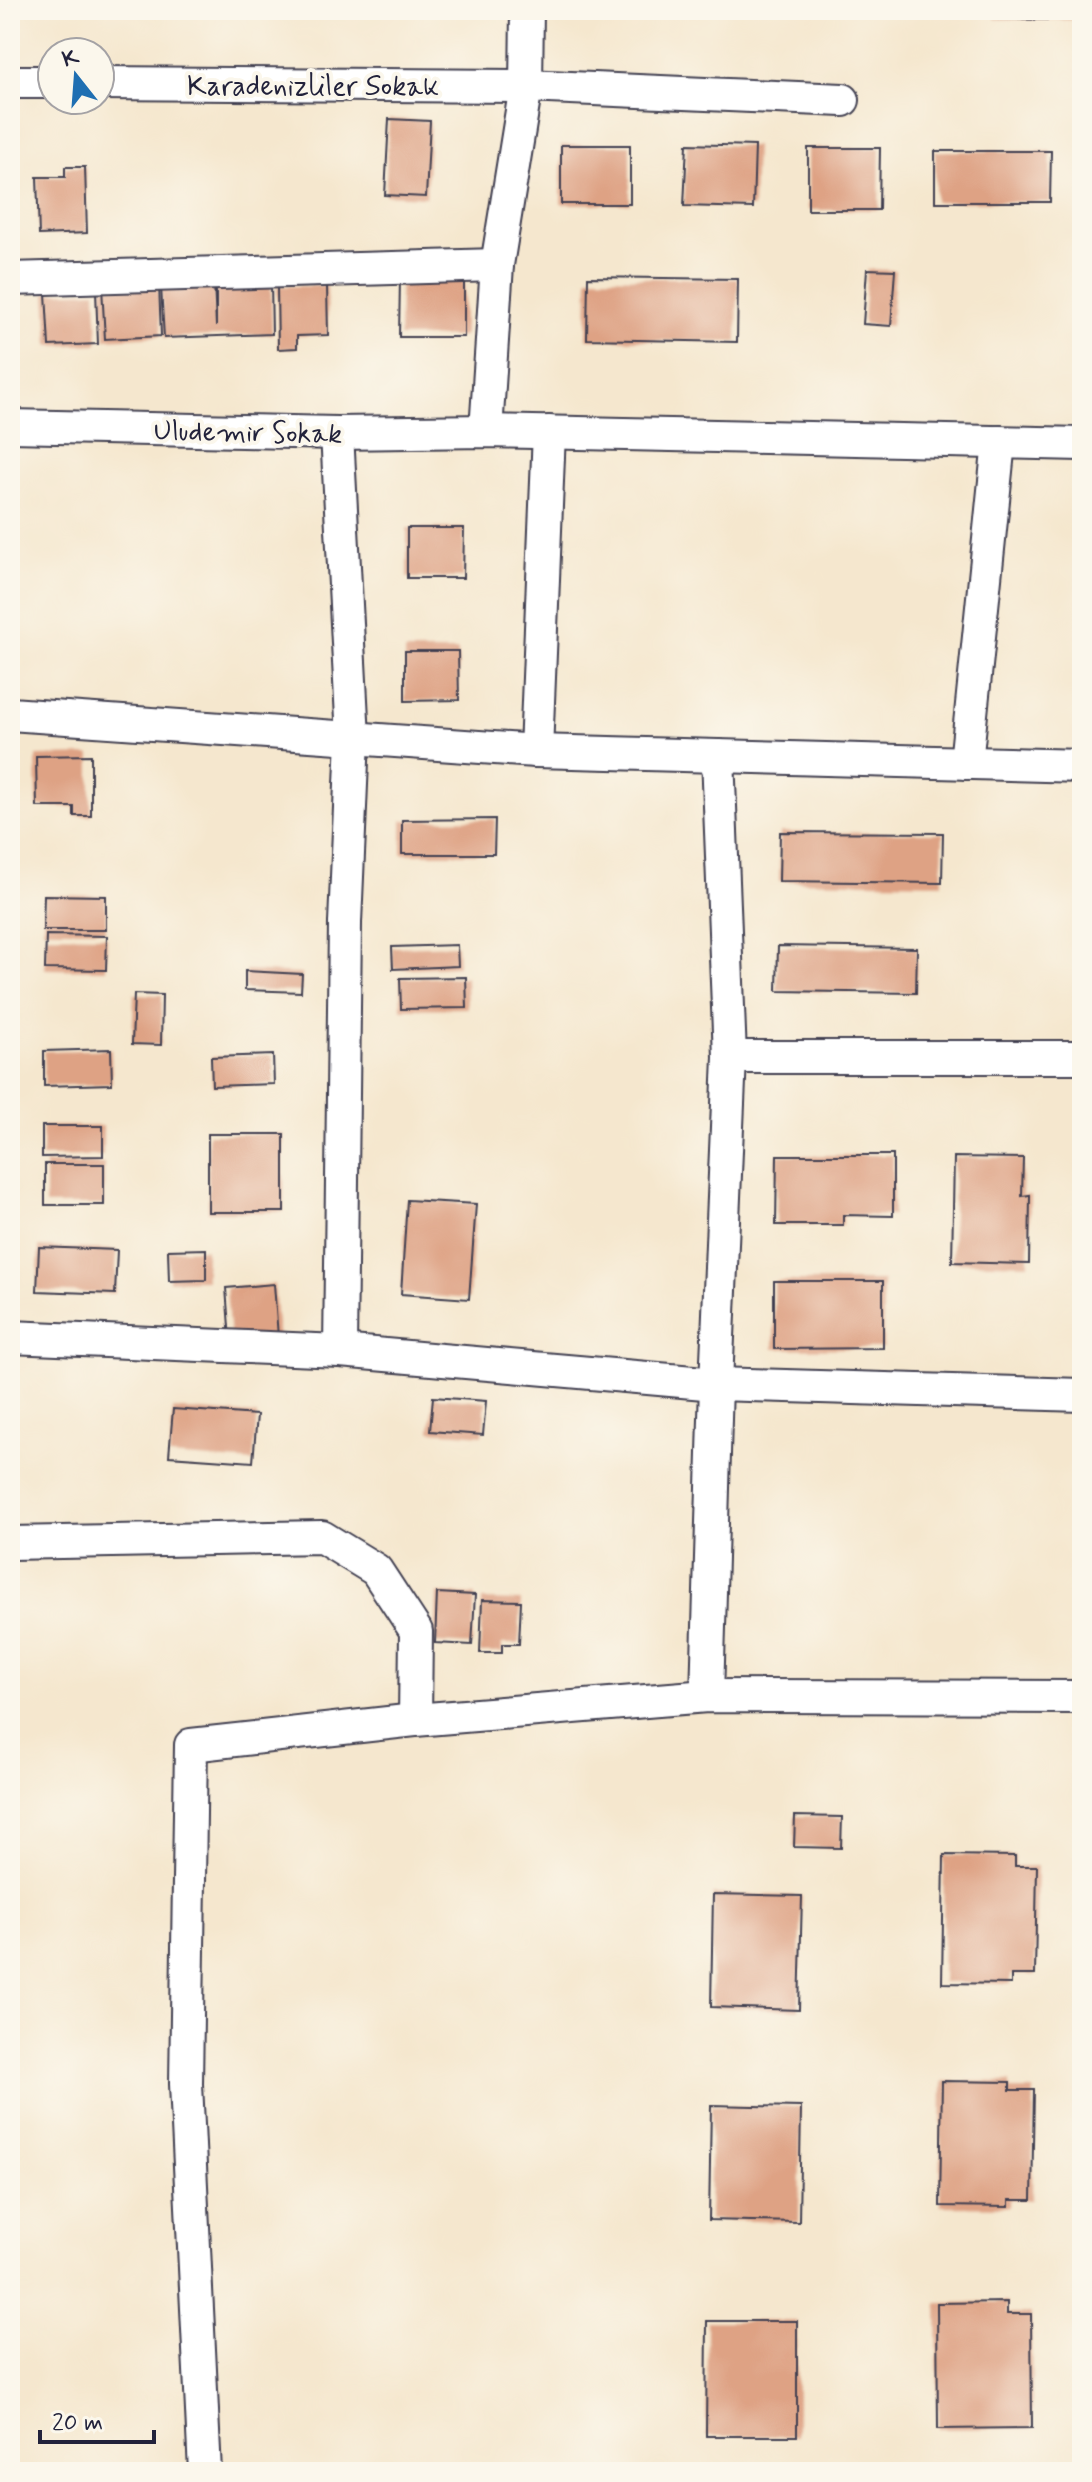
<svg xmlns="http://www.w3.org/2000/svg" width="1092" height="2482" viewBox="0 0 1092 2482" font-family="Mynerve,sans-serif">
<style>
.building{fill:#dea284}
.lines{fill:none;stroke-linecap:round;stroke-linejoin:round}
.minor-casing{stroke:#424051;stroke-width:36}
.minor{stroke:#fff;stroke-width:32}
.labels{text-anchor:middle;stroke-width:8;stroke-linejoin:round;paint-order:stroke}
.street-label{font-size:28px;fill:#22223b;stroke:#fbf7ec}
</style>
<rect width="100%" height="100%" fill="#fbf7ec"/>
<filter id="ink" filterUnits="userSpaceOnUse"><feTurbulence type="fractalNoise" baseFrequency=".0125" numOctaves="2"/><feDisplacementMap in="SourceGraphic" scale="16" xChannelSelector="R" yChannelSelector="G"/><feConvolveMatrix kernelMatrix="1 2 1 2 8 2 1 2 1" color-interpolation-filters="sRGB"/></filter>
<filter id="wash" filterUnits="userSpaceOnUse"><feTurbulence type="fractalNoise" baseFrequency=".006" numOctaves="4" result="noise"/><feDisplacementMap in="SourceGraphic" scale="32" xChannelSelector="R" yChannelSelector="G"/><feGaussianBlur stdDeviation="1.8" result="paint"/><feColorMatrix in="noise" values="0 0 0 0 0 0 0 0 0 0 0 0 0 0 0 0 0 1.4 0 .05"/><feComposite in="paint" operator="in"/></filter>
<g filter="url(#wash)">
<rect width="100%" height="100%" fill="#f5e7ce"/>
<g id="blocks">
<g class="building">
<path d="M996,10H1082V20L995,19Z"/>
<path d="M389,119L430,121L426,197L385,195Z"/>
<path d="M687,144L755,146L753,208L684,206Z"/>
<rect x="561" y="145" width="69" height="59"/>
<path d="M808,148H880L879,210H808Z"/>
<path d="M935,151H1051L1050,202H935Z"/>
<path d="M65,167H85L87,233L39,235L37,177H65Z"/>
<path d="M867,269L895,270L891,326L863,324Z"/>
<path d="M588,277L738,279L737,342L587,339Z"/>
<path d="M400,278H464V337H399Z"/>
<path d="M214,283L216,326V284L271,283L272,334L164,338L161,286Z"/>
<path d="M159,284L161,336L105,339L102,287Z"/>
<path d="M277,286H327L328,335L297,336V348L278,349Z"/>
<path d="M96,291L98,344L49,346L46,293Z"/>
<path d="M407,528H464L463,578H407Z"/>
<path d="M405,651H458L459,700L405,701Z"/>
<path d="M91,755V816H74V807H37L36,756Z"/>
<path d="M495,819L494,854H402V820Z"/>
<path d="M780,832L943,833L942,883L779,881Z"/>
<path d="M44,895L106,896V930H43Z"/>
<path d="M46,935L107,936L106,970L45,969Z"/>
<path d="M457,945L458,966L393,969L392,947Z"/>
<path d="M778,946L917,948L916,993L777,991Z"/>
<path d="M245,971L302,974L301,992L245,990Z"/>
<path d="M466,977L467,1008L401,1009L400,978Z"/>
<path d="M134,994L162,995L161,1045L132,1044Z"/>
<path d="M111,1049L112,1084L44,1086V1051Z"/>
<path d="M273,1055L274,1084L212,1086L211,1057Z"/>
<path d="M42,1126H103V1156L42,1157Z"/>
<rect x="208" y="1134" width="76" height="78"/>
<path d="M777,1155H893V1216L843,1215V1225H776Z"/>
<path d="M954,1157L1023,1158L1022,1196L1030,1195L1029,1264L952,1262Z"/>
<rect x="45" y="1164" width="59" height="41"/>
<path d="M407,1200L476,1204L469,1299L401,1294Z"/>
<path d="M39,1247L117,1250L115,1294L37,1291Z"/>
<path d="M206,1249V1280L169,1281L168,1250Z"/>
<path d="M774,1281H883V1348L774,1349Z"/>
<path d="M274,1284L278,1337L230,1340L226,1288Z"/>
<path d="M433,1397L486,1401L483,1435L430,1431Z"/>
<path d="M173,1409L257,1415L253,1462L169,1456Z"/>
<path d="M437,1593L475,1595L472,1645L435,1643Z"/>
<path d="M482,1600L521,1601L519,1644H502V1653H480Z"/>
<path d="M795,1816L842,1817L841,1848L794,1847Z"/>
<path d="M944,1855L1015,1856V1866H1037L1035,1975H1011V1984L942,1983Z"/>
<path d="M713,1894L802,1896L799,2010L711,2007Z"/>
<path d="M942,2081L1010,2082V2090H1034L1032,2200H1009V2207L940,2206Z"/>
<path d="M711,2105L801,2107L799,2222L709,2220Z"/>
<path d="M1007,2302V2314H1031L1032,2428L938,2429L937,2303Z"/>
<path d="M707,2321H797V2436H706Z"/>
</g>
</g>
</g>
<g filter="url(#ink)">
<use href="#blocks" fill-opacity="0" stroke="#424051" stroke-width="2"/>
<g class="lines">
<defs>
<g id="minor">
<path d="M10,82H52"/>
<path d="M100,83L526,86L843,100"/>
<path d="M10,279L497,265"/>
<path d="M10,426L337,433L486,431L1082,444"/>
<path d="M486,431L497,265L526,86L527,10"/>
<path d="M10,714L536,751L1082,766"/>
<path d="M536,751L549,432"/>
<path d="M966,763L999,442"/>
<path d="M730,1057H1082"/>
<path d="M10,1337L340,1351L345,923L353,738L337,433"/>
<path d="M340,1351L716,1384L1082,1395"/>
<path d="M10,1543L322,1537L376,1570L416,1631L415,1720"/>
<path d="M707,1696L716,1384L730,1057L718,756"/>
<path d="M205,2472L186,2084L191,1745L415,1720L707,1696L1082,1697"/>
</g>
</defs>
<use href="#minor" class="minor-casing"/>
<use href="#minor" class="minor"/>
</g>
</g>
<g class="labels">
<g class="street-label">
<text x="313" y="95">Karadenizliler Sokak</text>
<text transform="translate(248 431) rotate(1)" y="10">Uludemir Sokak</text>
</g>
</g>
<rect width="1092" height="2482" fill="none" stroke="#fbf7ec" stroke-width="40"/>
<g transform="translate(76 76) rotate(343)"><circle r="38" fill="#fbf7ec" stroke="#a4a2a5" stroke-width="2"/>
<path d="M0-6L14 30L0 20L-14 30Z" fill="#1f6fb2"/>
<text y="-12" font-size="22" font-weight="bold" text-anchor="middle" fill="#22223b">K</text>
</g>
<path d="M40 2430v12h114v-12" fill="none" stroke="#22223b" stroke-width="4"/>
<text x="52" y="2430" font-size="24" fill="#22223b" stroke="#fbf7ec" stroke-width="6" paint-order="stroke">20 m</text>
</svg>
